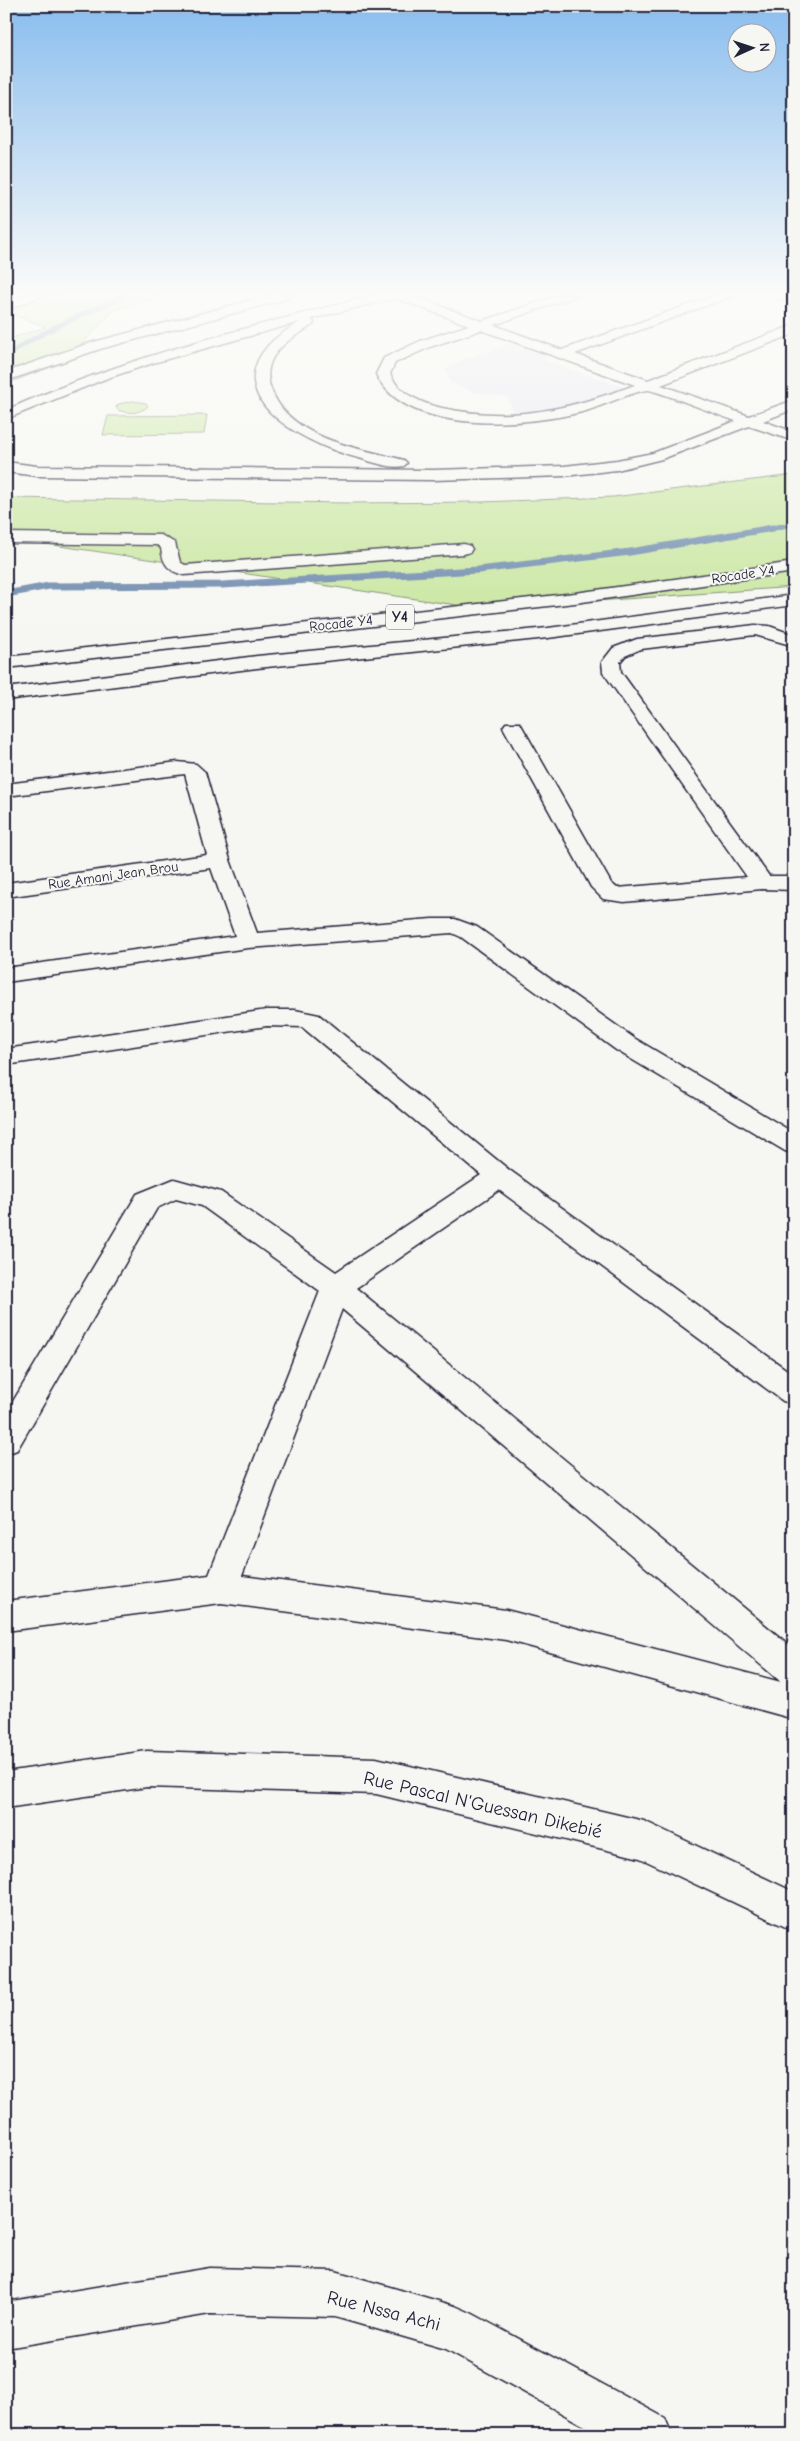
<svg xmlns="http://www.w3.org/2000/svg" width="800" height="2441" viewBox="0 0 800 2441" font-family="'Comic Neue',sans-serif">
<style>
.built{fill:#e6e6f2}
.green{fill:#c8e69e;stroke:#75846c}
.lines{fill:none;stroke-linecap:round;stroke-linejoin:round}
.stream-far1{stroke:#6a87ab;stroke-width:5}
.stream{stroke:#6a87ab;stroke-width:7}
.minor-casing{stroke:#22223b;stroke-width:3}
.trunk-casing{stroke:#22223b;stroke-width:3}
.minor{fill:#f6f6f2;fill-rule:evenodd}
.trunk{fill:#f6f6f2;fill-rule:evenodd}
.labels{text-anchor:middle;stroke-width:4;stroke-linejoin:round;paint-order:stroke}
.far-street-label{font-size:14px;fill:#22223b;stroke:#f6f6f2}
.shield{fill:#f6f6f2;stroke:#626272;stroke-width:1}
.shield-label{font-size:15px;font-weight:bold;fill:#22223b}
.near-street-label{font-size:19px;fill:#22223b;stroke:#f6f6f2}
</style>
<rect width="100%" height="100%" fill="#f6f6f2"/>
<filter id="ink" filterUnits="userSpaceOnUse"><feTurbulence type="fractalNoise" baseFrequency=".02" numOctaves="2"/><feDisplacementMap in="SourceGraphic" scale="10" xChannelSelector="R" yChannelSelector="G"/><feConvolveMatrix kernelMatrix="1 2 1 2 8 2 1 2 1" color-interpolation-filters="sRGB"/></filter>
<g filter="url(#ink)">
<path class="built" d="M513,342L551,355L541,359L627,388L558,410L513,415L508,397L473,392L450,382L446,369L465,359Z"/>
<g class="green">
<path d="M31,295H168L114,310L84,342L83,355L6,384V340L46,327L6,312V303Z"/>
<path d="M133,401L146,403L148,406C140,414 127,414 118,410L116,407L119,404Z"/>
<path d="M207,415L204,434L103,435L108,416Z"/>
<path d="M794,475V587L483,609L6,538V498L349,503L481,502L613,497Z"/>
</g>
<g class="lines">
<g class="stream-far1">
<path d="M6,356C44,330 85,313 127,295"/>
<path d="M766,529L794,524"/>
</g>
<path class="stream" d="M6,594L49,586L222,585L478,570L630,552L773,528"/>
<defs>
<g id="minor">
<path d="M25,295H44L6,310V302Z"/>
<path d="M271,295H293L291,298L100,349L6,381V372L90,343Z"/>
<path d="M377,295H410L482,321L560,295H579L494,325L562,350L716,295H735L575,354L648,380L794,325V334L661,385L749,416L794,400V409L763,421L794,432V441L749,426L662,459L617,470L564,476L433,480L37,476L6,472V462L37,466L433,470L564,466L617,460L653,453L736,421C723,417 654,389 647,390C628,393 605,405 586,411C530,426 406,437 376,374L384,358L420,341L469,325L395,298L311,319L314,322L313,325C300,333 285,341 276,353C268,363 266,377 271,389C290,440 359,448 404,460L407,463L404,466C391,469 372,462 359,458C317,448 220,405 266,348C275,337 288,329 300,322L153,363L105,379L6,419V410C126,357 251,326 377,295ZM481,330L635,385C570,409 512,423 442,408C421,403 399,394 390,374L395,363L430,347Z"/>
<path d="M775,295H794V303L777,298Z"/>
<path d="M6,533L161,535L175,543L180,562L185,565L464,544L470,546L472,549L470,552L464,554L184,575C168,571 163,564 161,548L157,545L6,543Z"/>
<path d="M755,625L769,626L794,635V646L755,635L641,649L625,656L620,662L621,672L769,876H794V890L762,889L624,902L603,899L591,887L503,727L506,723H520L611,883L617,888L747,877L603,672L602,662L613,648L637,639Z"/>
<path d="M178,762L196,764L205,772L230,860L257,933L432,919H455L477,927L634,1038L794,1133V1154L785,1151L616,1050L461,937L452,933L248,948L6,982V968L235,936L211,868L6,897V883L207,855L185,774L6,796V784Z"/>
<path d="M267,1010H295L319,1015L508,1169L794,1375V1404L783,1401L499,1190L356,1288L794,1649V1719L506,1640L221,1603L6,1631V1601L209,1575L320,1291L202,1206L176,1199L157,1208L17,1450L6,1454V1413L137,1194L174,1179L221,1192L336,1272L481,1175L302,1027L267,1026L6,1065V1049ZM342,1309L781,1682L506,1610L242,1576Z"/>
<path d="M147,1751L376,1758L644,1821L794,1892V1931L640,1858L376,1794L147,1787L6,1808V1772Z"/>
<path d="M210,2268L335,2271L455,2306L471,2313L665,2418L672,2435H601L446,2349L335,2317L210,2314L6,2348V2302Z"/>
</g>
<g id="trunk">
<path d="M794,562V572L575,603L6,668V657L575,593Z"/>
<path d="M794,595V605L548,638L257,668L6,700V688L257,656L548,628Z"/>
</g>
</defs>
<use href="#minor" class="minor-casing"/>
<use href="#trunk" class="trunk-casing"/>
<use href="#minor" class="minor"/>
<use href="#trunk" class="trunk"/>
</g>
</g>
<linearGradient id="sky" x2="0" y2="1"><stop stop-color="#89bdee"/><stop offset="0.46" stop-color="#fbfbf9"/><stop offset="1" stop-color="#fbfbf9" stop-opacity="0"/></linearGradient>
<rect width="800" height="637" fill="url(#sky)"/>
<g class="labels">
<g class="far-street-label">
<text transform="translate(743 574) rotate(-8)" y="5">Rocade Y4</text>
<text transform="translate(341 623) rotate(-6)" y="5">Rocade Y4</text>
<text transform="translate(113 875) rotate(-8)" y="5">Rue Amani Jean Brou</text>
</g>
<rect class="shield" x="386" y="604.5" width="28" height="25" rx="4"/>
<g class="shield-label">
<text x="400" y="622">Y4</text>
</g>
<g class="near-street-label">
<text transform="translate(483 1804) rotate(13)" y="7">Rue Pascal N'Guessan Dikebié</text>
<text transform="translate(384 2310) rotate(14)" y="7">Rue Nssa Achi</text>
</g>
</g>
<rect width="800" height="2441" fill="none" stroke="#f6f6f2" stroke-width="25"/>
<rect x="12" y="12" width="775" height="2416" fill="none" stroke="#22223b" stroke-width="2" filter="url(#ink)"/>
<g transform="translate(752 48) rotate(87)"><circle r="24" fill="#f6f6f2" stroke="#a1a1a9"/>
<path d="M0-4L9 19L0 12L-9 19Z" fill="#22223b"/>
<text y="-8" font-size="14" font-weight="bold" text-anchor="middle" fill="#22223b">N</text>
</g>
</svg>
